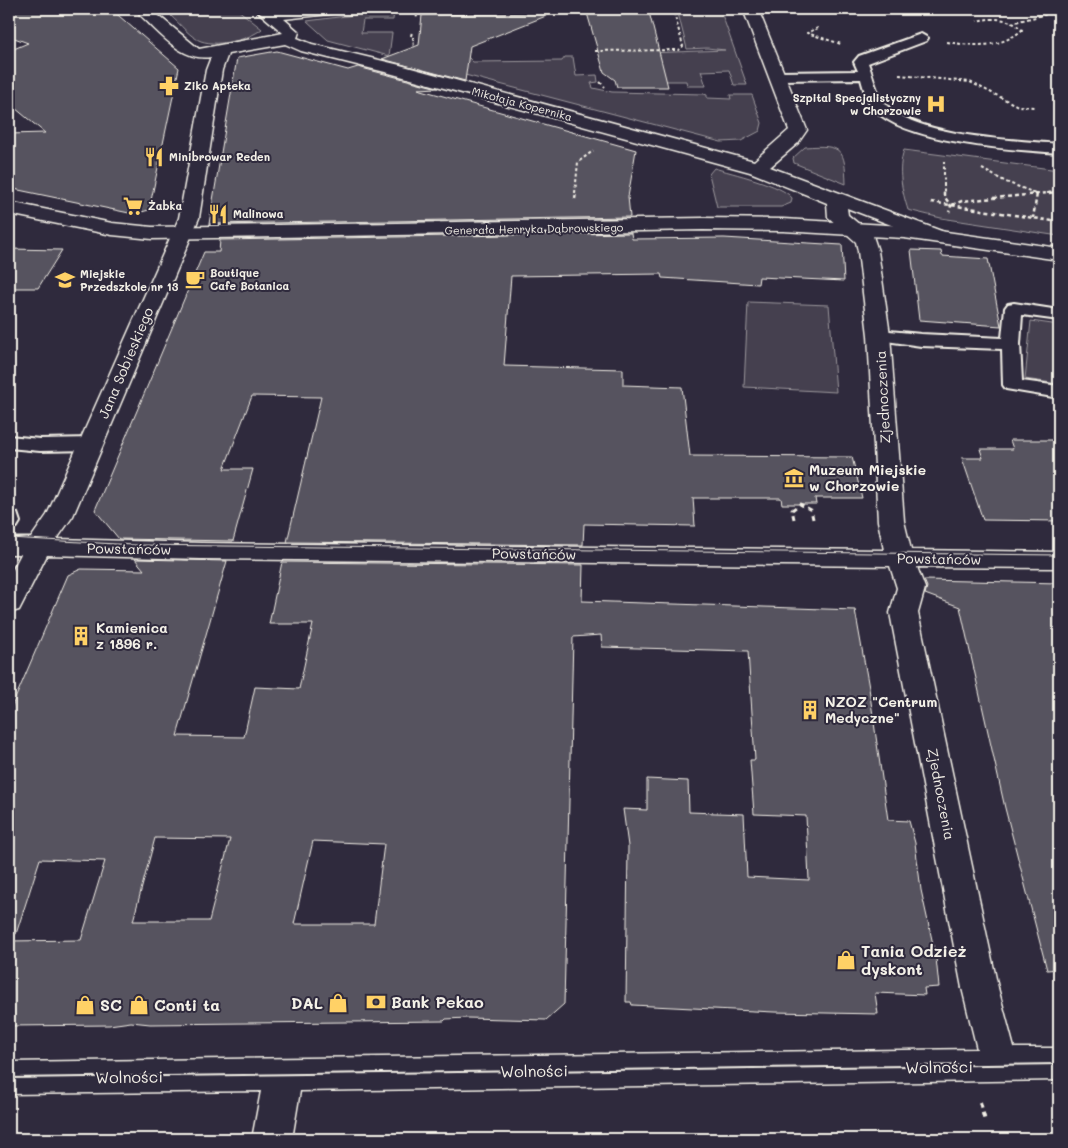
<svg xmlns="http://www.w3.org/2000/svg" width="1068" height="1148" viewBox="0 0 1068 1148" font-family="Mali,sans-serif">
<style>
.green{fill:#454050;stroke:#9c989c}
.building{fill:#56525f;stroke:#f4f1e8;fill-rule:evenodd}
.lines{fill:none;stroke-linecap:round;stroke-linejoin:round}
.service-casing{stroke:#f4f1e8;stroke-width:4}
.pedestrian-casing{stroke:#f4f1e8;stroke-width:3}
.minor-casing{stroke:#f4f1e8;stroke-width:3}
.tertiary-casing{stroke:#f4f1e8;stroke-width:3}
.path-far3{stroke:#f4f1e8;stroke-width:2;stroke-dasharray:3 2.5;stroke-linecap:butt}
.path-far2{stroke:#f4f1e8;stroke-width:2.5;stroke-dasharray:4 3;stroke-linecap:butt}
.path-far1{stroke:#f4f1e8;stroke-width:3;stroke-dasharray:5 4;stroke-linecap:butt}
.path{stroke:#f4f1e8;stroke-width:4;stroke-dasharray:6 5;stroke-linecap:butt}
.service{fill:#2f2a3d;fill-rule:evenodd}
.pedestrian{fill:#2f2a3d;fill-rule:evenodd}
.minor{fill:#2f2a3d;fill-rule:evenodd}
.tertiary{fill:#2f2a3d;fill-rule:evenodd}
.tram-far1{stroke:#f4f1e8;stroke-width:1}
.tram{stroke:#f4f1e8;stroke-width:2}
.labels{text-anchor:middle;stroke-width:4;stroke-linejoin:round;paint-order:stroke}
.far-poi-label{font-size:11px;font-weight:bold;fill:#f4f1e8;stroke:#2f2a3d;text-anchor:start}
.far-street-label{font-size:11px;fill:#f4f1e8;stroke:#2f2a3d}
.street-label{font-size:14px;fill:#f4f1e8;stroke:#2f2a3d}
.poi-label{font-size:14px;font-weight:bold;fill:#f4f1e8;stroke:#2f2a3d;text-anchor:start}
.near-poi-label{font-size:16px;font-weight:bold;fill:#f4f1e8;stroke:#2f2a3d;text-anchor:start}
.near-street-label{font-size:16px;fill:#f4f1e8;stroke:#2f2a3d}
</style>
<rect width="100%" height="100%" fill="#2f2a3d"/>
<filter id="ink" filterUnits="userSpaceOnUse"><feTurbulence type="fractalNoise" baseFrequency=".02" numOctaves="2"/><feDisplacementMap in="SourceGraphic" scale="10" xChannelSelector="R" yChannelSelector="G"/><feConvolveMatrix kernelMatrix="1 2 1 2 8 2 1 2 1" color-interpolation-filters="sRGB"/></filter>
<g filter="url(#ink)">
<g class="green">
<path d="M181,9H237L262,29C248,40 219,47 201,41C191,38 179,23 171,16Z"/>
<path d="M677,9H720L747,85H734L729,70L701,71L706,86H687L686,81H658L649,53L725,50L707,48L687,49Z"/>
<path d="M394,10L393,20H363L361,33H392L389,56L328,40L307,21Z"/>
<path d="M466,55L473,62L562,61L565,57H573L576,76L597,75L598,82L591,83L593,88L612,92L704,94L707,95V98L731,99L730,95H752L762,123L760,131L741,141L721,142L423,64Z"/>
<path d="M805,147C843,144 845,150 846,184L794,163L793,158Z"/>
<path d="M904,150L1059,170V236L941,218L908,210C902,191 897,170 904,150Z"/>
<path d="M714,168C731,173 783,185 792,198L791,203L781,207H717L709,174Z"/>
<path d="M748,302L829,305L836,392L744,387Z"/>
<path d="M1031,321L1059,325V384L1025,379Z"/>
</g>
<g class="building">
<path d="M9,9H111L179,68L149,210L134,214L9,188V134L45,133L9,103V51L28,43L9,36Z"/>
<path d="M649,12L668,87H617L615,80L604,72L587,13Z"/>
<path d="M545,13L546,16L470,46L465,81L382,59L419,45L422,15Z"/>
<path d="M277,51L348,70L358,67L438,88L418,89L636,150L628,197L630,217L209,224L237,58Z"/>
<path d="M631,233L632,239L724,238L842,245L844,281L759,277L758,284L662,278L661,274L511,276L504,366L623,369V385L682,387L690,456L852,457L862,498H815L816,504H782L781,498H693L695,526L584,524L583,545L287,542L321,397L252,396L224,469H253L233,541L119,539L95,510L204,252H219L220,240Z"/>
<path d="M9,249L62,250L38,288H9Z"/>
<path d="M911,250L941,251L942,256L988,259L1001,326L919,320Z"/>
<path d="M1010,440H1059V521L983,520L962,458H983L980,449H1013Z"/>
<path d="M135,559L227,561L177,736L244,737L255,687L299,689L313,624H269L282,562L583,565L582,601L855,610L869,688L888,820L909,821L915,843L921,890L936,958L939,987L924,988L925,995L875,993L878,1014L774,1012L632,1005L631,1002H626L628,846L623,809L647,810V779L688,781L689,812L744,814L747,877L809,880L806,816L754,814L750,760H755L748,651L602,647L601,635L573,637L564,1004L546,1020L467,1018L446,1019L444,1021L150,1024L131,1022L109,1025L9,1026V941L81,940L105,861L40,859L16,934L9,933V713L68,575L81,569L144,570ZM155,838L230,839L209,921H133ZM313,841L384,844L374,924H294Z"/>
<path d="M924,580L1059,583V969L1047,970L1005,808L960,607L925,594L927,587Z"/>
</g>
<g class="lines">
<defs>
<g id="service">
<path d="M921,34L928,38L926,41L868,63C873,75 876,95 886,105C918,137 1014,140 1059,144V153C1014,150 906,143 875,110C867,102 864,90 861,79L779,80L772,76L779,72L858,71L854,62L859,56Z"/>
<path d="M1014,303L1059,310V320L1022,315L1020,344L1022,381L1059,386V398L1006,389L1003,385L1002,349L921,346L879,340L873,339L870,335L873,331L879,330L921,334L1002,338L1005,308L1008,304Z"/>
<path d="M9,436L40,439L92,438L99,440L102,444L99,448L92,450L40,451L9,448Z"/>
<path d="M9,512L17,513L20,522L17,527L9,528Z"/>
</g>
<path id="pedestrian" d="M980,973L993,978L998,988L1014,1048H1059V1080L300,1091L292,1139H252L261,1091L9,1094V1062L977,1049L962,988L967,978Z"/>
<path id="minor" d="M138,9H153V11L199,49L283,33L255,9H271L274,11L336,9L334,12L329,14L284,19L299,32L297,38L312,44L400,65L754,161L789,130L743,9H758L807,130L798,143L770,167L944,232L947,236L944,240L937,242L930,240L847,208L848,215L873,236L878,251L890,335L904,521L911,550L1059,552V568L917,567L925,588L918,613L998,988L993,998L980,1003L967,998L962,988L890,613L897,588L890,566L201,559L47,555L19,610L9,613V577L21,554H9V538H31L47,515L179,218L206,70L211,57C182,62 160,33 140,15ZM285,44L301,51L389,73L750,172L827,203L828,217L856,242L858,251L868,335L878,521L884,550L201,543L57,539L73,516L199,218L222,70L228,54Z"/>
<path id="tertiary" d="M9,202L112,223L152,227L703,218L783,219L904,226L1059,248V260L904,238L783,231L703,230L152,239L112,235L9,214Z"/>
</defs>
<use href="#service" class="service-casing"/>
<use href="#pedestrian" class="pedestrian-casing"/>
<use href="#minor" class="minor-casing"/>
<use href="#tertiary" class="tertiary-casing"/>
<g class="path-far3">
<path d="M416,9L417,19"/>
<path d="M399,12L479,9"/>
<path d="M1011,23L1059,11"/>
<path d="M818,28L807,33L841,44"/>
<path d="M411,36L412,32"/>
<path d="M413,37L414,48"/>
<path d="M947,42C974,46 1000,49 1022,30C1011,18 993,17 977,21"/>
<path d="M595,51L679,50L683,46L673,9"/>
<path d="M899,75L970,82L1018,106L1034,107"/>
<path d="M600,82L605,87"/>
<path d="M944,161V193"/>
<path d="M982,169L1006,182L1035,193"/>
<path d="M575,193L578,162L593,151"/>
<path d="M1047,193L1059,192"/>
</g>
<g class="path-far2">
<path d="M944,192V196L951,206L949,212"/>
<path d="M1031,192L1037,194L1033,218"/>
<path d="M575,199L576,192"/>
<path d="M931,202L1059,222"/>
<path d="M952,205L962,201L1059,192"/>
</g>
<path class="path-far1" d="M794,519L792,510L800,504L811,510L813,519"/>
<path class="path" d="M980,1102L985,1121"/>
<use href="#service" class="service"/>
<use href="#pedestrian" class="pedestrian"/>
<use href="#minor" class="minor"/>
<use href="#tertiary" class="tertiary"/>
<path class="tram-far1" d="M9,538L134,545L1059,555"/>
<path class="tram" d="M9,1078L1059,1064"/>
</g>
</g>
<defs>
<symbol id="pharmacy-bare" viewBox="-9 -9 18 18"><path d="M-2-6h4v4h4v4h-4v4h-4v-4h-4v-4h4Z" fill="#ffd166" stroke="#2f2a3d" stroke-width="2.5" paint-order="stroke"/></symbol>
<symbol id="hospital-bare" viewBox="-9 -9 18 18"><path d="M-5-5h3v3.5h4V-5h3V5h-3V1.5h-4V5h-3Z" fill="#ffd166" stroke="#2f2a3d" stroke-width="2.5" paint-order="stroke"/></symbol>
<symbol id="restaurant-bare" viewBox="-9 -9 18 18"><path d="M-5-6h1v4h1v-4h1v4h1v-4h1v5L-1.5 .5V6h-2V.5L-5-1ZM5-6V6H3V1.5H1.5Q1.5-4 5-6Z" fill="#ffd166" stroke="#2f2a3d" stroke-width="2.5" paint-order="stroke"/></symbol>
<symbol id="supermarket-bare" viewBox="-9 -9 18 18"><path d="M-6-5.5h2.5l.6 2H6L4.5 2H-2.5L-4.4-4H-6ZM-1.5 3.2a1.3 1.3 0 1 0 .1 0ZM3 3.2a1.3 1.3 0 1 0 .1 0Z" fill="#ffd166" stroke="#2f2a3d" stroke-width="2.5" paint-order="stroke"/></symbol>
<symbol id="cafe-bare" viewBox="-9 -9 18 18"><path d="M-5.5-4.5H6V0H3Q3 3.5 0 3.5H-2.5Q-5.5 3.5-5.5 0ZM3-3.2v2h1.7v-2ZM-6 4.5H4V6H-6Z" fill="#ffd166" stroke="#2f2a3d" stroke-width="2.5" paint-order="stroke"/></symbol>
<symbol id="school-bare" viewBox="-9 -9 18 18"><path d="M0-5L7-2L0 1L-7-2ZM-4 1L0 2.5L4 1V4Q0 6-4 4Z" fill="#ffd166" stroke="#2f2a3d" stroke-width="2.5" paint-order="stroke"/></symbol>
<symbol id="museum-bare" viewBox="-9 -9 18 18"><path d="M0-6L6-3V-2H-6V-3ZM-5-1h2V3h-2ZM-1-1h2V3h-2ZM3-1h2V3H3ZM-6 4H6V6H-6Z" fill="#ffd166" stroke="#2f2a3d" stroke-width="2.5" paint-order="stroke"/></symbol>
<symbol id="building-bare" viewBox="-9 -9 18 18"><path d="M-4-6H4V6H1V3H-1V6H-4ZM-2.5-4.3h1.7v1.8h-1.7ZM.8-4.3h1.7v1.8H.8ZM-2.5-1h1.7V.8h-1.7ZM.8-1h1.7V.8H.8Z" fill="#ffd166" stroke="#2f2a3d" stroke-width="2.5" paint-order="stroke"/></symbol>
<symbol id="shop-bare" viewBox="-9 -9 18 18"><path d="M-5-2.5h2.3a2.7 3.5 0 0 1 5.4 0H5L5.5 6h-11ZM-1.5-2.5h3a1.5 2.3 0 0 0-3 0Z" fill="#ffd166" stroke="#2f2a3d" stroke-width="2.5" paint-order="stroke"/></symbol>
<symbol id="bank-bare" viewBox="-9 -9 18 18"><path d="M-6-4H6V4H-6ZM0-2.3a2.3 2.3 0 1 0 0 4.6a2.3 2.3 0 1 0 0-4.6Z" fill="#ffd166" stroke="#2f2a3d" stroke-width="2.5" paint-order="stroke"/></symbol>
</defs>
<g fill-rule="evenodd">
<use href="#pharmacy-bare" x="155" y="72" width="28" height="28"/>
<use href="#hospital-bare" x="922" y="90" width="28" height="28"/>
<use href="#restaurant-bare" x="140" y="143" width="28" height="28"/>
<use href="#supermarket-bare" x="119" y="192" width="28" height="28"/>
<use href="#restaurant-bare" x="204" y="200" width="28" height="28"/>
<use href="#cafe-bare" x="181" y="265" width="28" height="28"/>
<use href="#school-bare" x="51" y="266" width="28" height="28"/>
<use href="#museum-bare" x="780" y="464" width="28" height="28"/>
<use href="#building-bare" x="67" y="622" width="28" height="28"/>
<use href="#building-bare" x="796" y="696" width="28" height="28"/>
<use href="#shop-bare" x="832" y="946" width="28" height="28"/>
<use href="#bank-bare" x="362" y="988" width="28" height="28"/>
<use href="#shop-bare" x="324" y="989" width="28" height="28"/>
<use href="#shop-bare" x="71" y="991" width="28" height="28"/>
<use href="#shop-bare" x="125" y="991" width="28" height="28"/>
</g>
<g class="labels">
<g class="far-poi-label">
<text x="184" y="90">Ziko Apteka</text>
<text x="921" y="102" text-anchor="end">Szpital Specjalistyczny<tspan x="921" dy="13">w Chorzowie</tspan></text>
<text x="169" y="161">Minibrowar Reden</text>
<text x="148" y="210">Żabka</text>
<text x="233" y="218">Malinowa</text>
<text x="210" y="277">Boutique<tspan x="210" dy="13">Cafe Botanica</tspan></text>
<text x="80" y="278">Miejskie<tspan x="80" dy="13">Przedszkole nr 13</tspan></text>
</g>
<g class="far-street-label">
<text transform="translate(522 104) rotate(15)" y="4">Mikołaja Kopernika</text>
<text transform="translate(534 229) rotate(-1)" y="4">Generała Henryka Dąbrowskiego</text>
</g>
<g class="street-label">
<text transform="translate(126 363) rotate(-67)" y="5">Jana Sobieskiego</text>
<text transform="translate(883 397) rotate(-93)" y="5">Zjednoczenia</text>
<text transform="translate(129 549) rotate(1)" y="5">Powstańców</text>
<text transform="translate(534 554) rotate(1)" y="5">Powstańców</text>
<text transform="translate(939 559) rotate(1)" y="5">Powstańców</text>
<text transform="translate(941 794) rotate(79)" y="5">Zjednoczenia</text>
</g>
<g class="poi-label">
<text x="809" y="475">Muzeum Miejskie<tspan x="809" dy="16">w Chorzowie</tspan></text>
<text x="96" y="633">Kamienica<tspan x="96" dy="16">z 1896 r.</tspan></text>
<text x="825" y="707">NZOZ "Centrum<tspan x="825" dy="16">Medyczne"</tspan></text>
</g>
<g class="near-poi-label">
<text x="861" y="957">Tania Odzież<tspan x="861" dy="18">dyskont</tspan></text>
<text x="391" y="1008">Bank Pekao</text>
<text x="323" y="1009" text-anchor="end">DAL</text>
<text x="100" y="1011">SC</text>
<text x="154" y="1011">Conti ta</text>
</g>
<g class="near-street-label">
<text transform="translate(939 1067) rotate(-1)" y="6">Wolności</text>
<text transform="translate(534 1071) rotate(-1)" y="6">Wolności</text>
<text transform="translate(129 1077) rotate(-1)" y="6">Wolności</text>
</g>
</g>
<rect width="1068" height="1148" fill="none" stroke="#2f2a3d" stroke-width="30"/>
<rect x="15" y="15" width="1038" height="1118" fill="none" stroke="#f4f1e8" stroke-width="2" filter="url(#ink)"/>
</svg>
